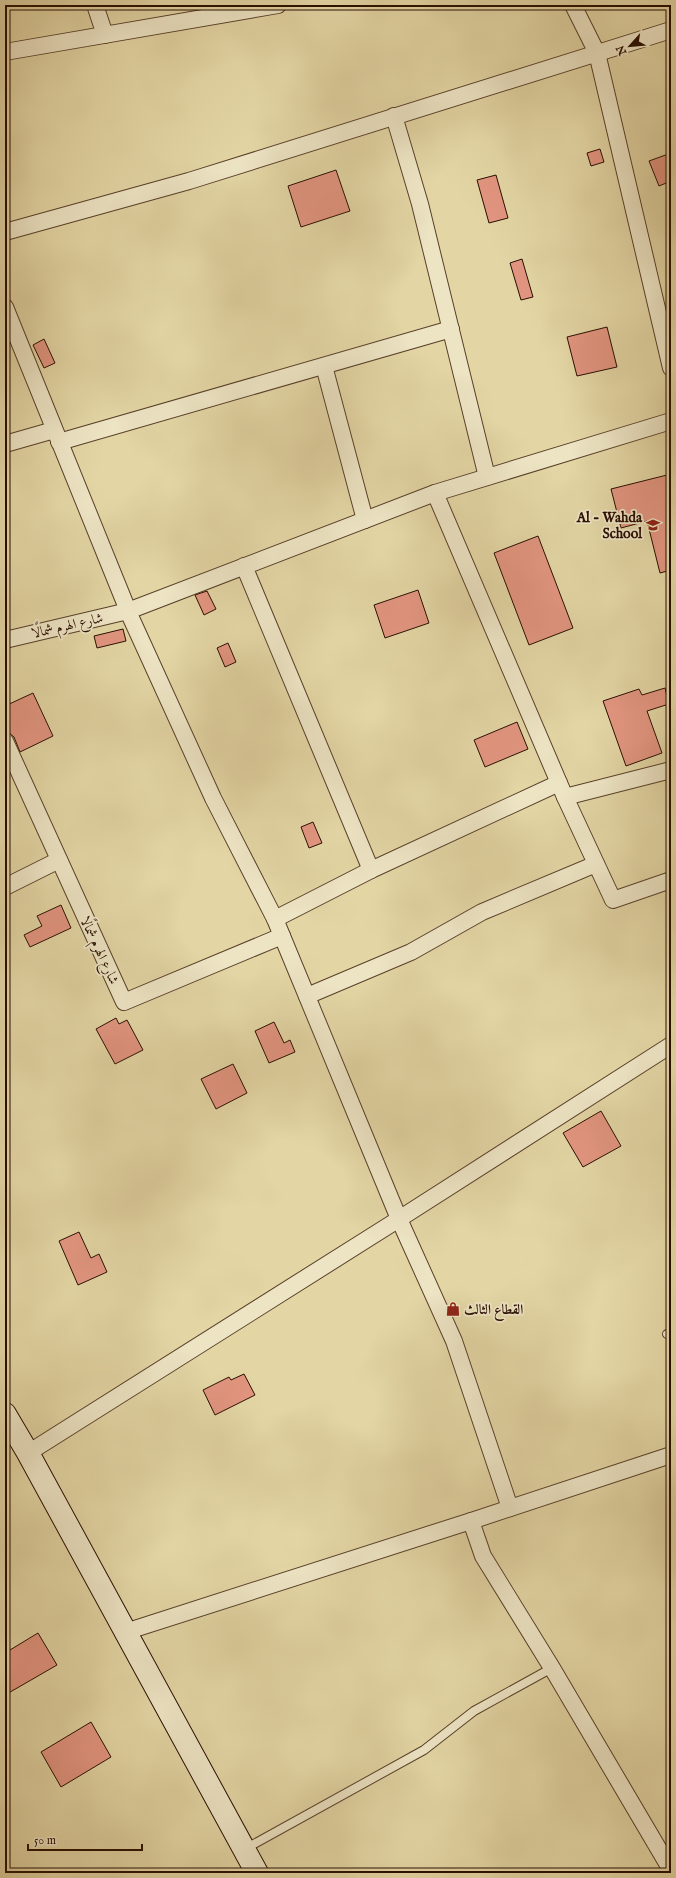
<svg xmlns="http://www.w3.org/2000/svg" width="676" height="1878" viewBox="0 0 676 1878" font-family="'IM FELL English',Amiri,serif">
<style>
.building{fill:#e29580;stroke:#290e00}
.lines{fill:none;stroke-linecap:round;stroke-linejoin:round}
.service-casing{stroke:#584029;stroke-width:10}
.minor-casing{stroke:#584029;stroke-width:18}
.secondary-casing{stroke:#290e00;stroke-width:24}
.service{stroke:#ede4c4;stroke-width:8}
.minor{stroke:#ede4c4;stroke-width:16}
.secondary{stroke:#ede4c4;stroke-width:22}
.labels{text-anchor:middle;stroke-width:3.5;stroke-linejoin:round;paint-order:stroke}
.poi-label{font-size:14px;font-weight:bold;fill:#290e00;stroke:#ede4c4;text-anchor:end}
.street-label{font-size:14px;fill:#290e00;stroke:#ede4c4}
</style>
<rect width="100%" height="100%" fill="#e3d5a4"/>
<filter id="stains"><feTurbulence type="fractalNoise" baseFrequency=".005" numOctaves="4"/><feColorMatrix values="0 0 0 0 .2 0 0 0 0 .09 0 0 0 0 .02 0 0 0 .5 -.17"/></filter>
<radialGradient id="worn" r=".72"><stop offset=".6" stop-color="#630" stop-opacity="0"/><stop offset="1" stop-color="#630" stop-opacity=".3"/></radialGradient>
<g class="building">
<path d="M600,149L604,162L591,166L587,153Z"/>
<path d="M671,153V181L659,186L649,161Z"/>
<path d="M336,170L350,211L301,227L288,186Z"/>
<path d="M496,175L508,218L489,223L477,180Z"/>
<path d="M522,259L533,297L521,300L510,263Z"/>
<path d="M607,327L617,367L577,376L567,337Z"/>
<path d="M44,339L55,363L44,368L33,345Z"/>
<path d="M671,474V570L660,573L647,521L621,528L611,489Z"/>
<path d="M538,536L573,628L529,645L494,553Z"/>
<path d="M418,590L429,623L385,638L374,605Z"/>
<path d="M207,591L216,609L204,615L195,595Z"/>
<path d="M123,629L126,641L97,648L94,636Z"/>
<path d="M228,643L236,662L225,667L217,648Z"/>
<path d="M665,688L669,704L647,711L662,753L626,766L603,701L639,689L642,695Z"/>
<path d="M33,693L53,736L20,752L14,737L8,732L5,726V706Z"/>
<path d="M517,722L528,749L485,767L474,740Z"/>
<path d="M313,822L322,843L309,848L301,827Z"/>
<path d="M61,905L71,928L30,947L24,935L42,926L37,916Z"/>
<path d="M116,1018L119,1024L127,1020L143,1050L115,1064L96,1029Z"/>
<path d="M274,1022L284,1043L290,1040L295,1052L269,1063L255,1031Z"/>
<path d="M233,1064L247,1093L216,1109L201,1079Z"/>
<path d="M601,1111L621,1146L583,1167L563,1133Z"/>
<path d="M79,1232L91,1258L99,1254L107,1272L78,1285L59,1241Z"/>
<path d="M244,1374L255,1395L215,1415L203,1390L229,1377L231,1380Z"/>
<path d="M38,1633L57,1665L5,1695V1653Z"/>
<path d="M91,1722L111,1757L61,1787L41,1752Z"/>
</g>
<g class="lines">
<defs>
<g id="service">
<path d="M667,1334L671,1332"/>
<path d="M245,1849L424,1750L474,1711L552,1668"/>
</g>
<g id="minor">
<path d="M95,5L105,35"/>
<path d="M573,5L597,53L671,368"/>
<path d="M5,52L278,5"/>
<path d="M394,116L420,204L487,477"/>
<path d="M5,232L189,181L671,30"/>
<path d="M5,307L131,618L213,798L275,919L399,1219L454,1341L510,1508"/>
<path d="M324,366L365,520"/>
<path d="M59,442L451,329"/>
<path d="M5,444L54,430"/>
<path d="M435,493L565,797L613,900L671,880"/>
<path d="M244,566L371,870"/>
<path d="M5,640L128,611L435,493L671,421"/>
<path d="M5,741L124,1002L282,936"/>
<path d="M565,797L671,770"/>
<path d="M5,887L59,860"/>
<path d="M275,919L371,870L559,783"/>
<path d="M307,996L411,952L482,912L596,864"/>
<path d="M28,1453L399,1219L671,1045"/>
<path d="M471,1521L483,1556L552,1668L671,1870"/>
<path d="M125,1632L471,1521L671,1455"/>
</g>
<path id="secondary" d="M5,1414L28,1453L257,1873"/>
</defs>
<use href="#service" class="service-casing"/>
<use href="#minor" class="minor-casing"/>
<use href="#secondary" class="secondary-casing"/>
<use href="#service" class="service"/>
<use href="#minor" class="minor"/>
<use href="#secondary" class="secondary"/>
</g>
<defs>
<symbol id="school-bare" viewBox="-9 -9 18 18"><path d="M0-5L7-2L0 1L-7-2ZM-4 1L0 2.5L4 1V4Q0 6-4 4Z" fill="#8f2418" stroke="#ede4c4" stroke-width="2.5" paint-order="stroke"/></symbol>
<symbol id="shop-bare" viewBox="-9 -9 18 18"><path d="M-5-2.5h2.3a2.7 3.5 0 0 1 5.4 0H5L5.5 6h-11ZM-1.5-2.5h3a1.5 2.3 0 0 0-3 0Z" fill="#8f2418" stroke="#ede4c4" stroke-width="2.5" paint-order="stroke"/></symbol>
</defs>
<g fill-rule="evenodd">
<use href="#school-bare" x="643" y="515" width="20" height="20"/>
<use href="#shop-bare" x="443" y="1299" width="20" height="20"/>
</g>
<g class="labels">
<g class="poi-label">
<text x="642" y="522">Al - Wahda<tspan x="642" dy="16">School</tspan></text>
<text x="464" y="1314" text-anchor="start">القطاع الثالث</text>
</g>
<g class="street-label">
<text transform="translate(67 625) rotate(-13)" y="5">شارع الهرم شمالًا</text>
<text transform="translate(100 950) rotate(65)" y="5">شارع الهرم شمالًا</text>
</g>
</g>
<rect width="676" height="1878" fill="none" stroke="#e3d5a4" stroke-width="20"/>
<rect x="6" y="6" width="664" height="1866" fill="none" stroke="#290e00" stroke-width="2"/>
<rect x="10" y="10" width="656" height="1858" fill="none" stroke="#290e00"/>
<g transform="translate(630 46) rotate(243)" stroke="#ede4c4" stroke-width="3" paint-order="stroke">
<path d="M0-3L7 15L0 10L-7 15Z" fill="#290e00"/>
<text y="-6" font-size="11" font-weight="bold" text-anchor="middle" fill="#290e00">N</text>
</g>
<path d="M28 1844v6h114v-6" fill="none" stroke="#290e00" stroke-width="2"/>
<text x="34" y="1844" font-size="12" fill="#290e00" stroke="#ede4c4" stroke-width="3" paint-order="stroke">50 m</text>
<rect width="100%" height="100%" filter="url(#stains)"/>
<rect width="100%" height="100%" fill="url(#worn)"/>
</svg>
